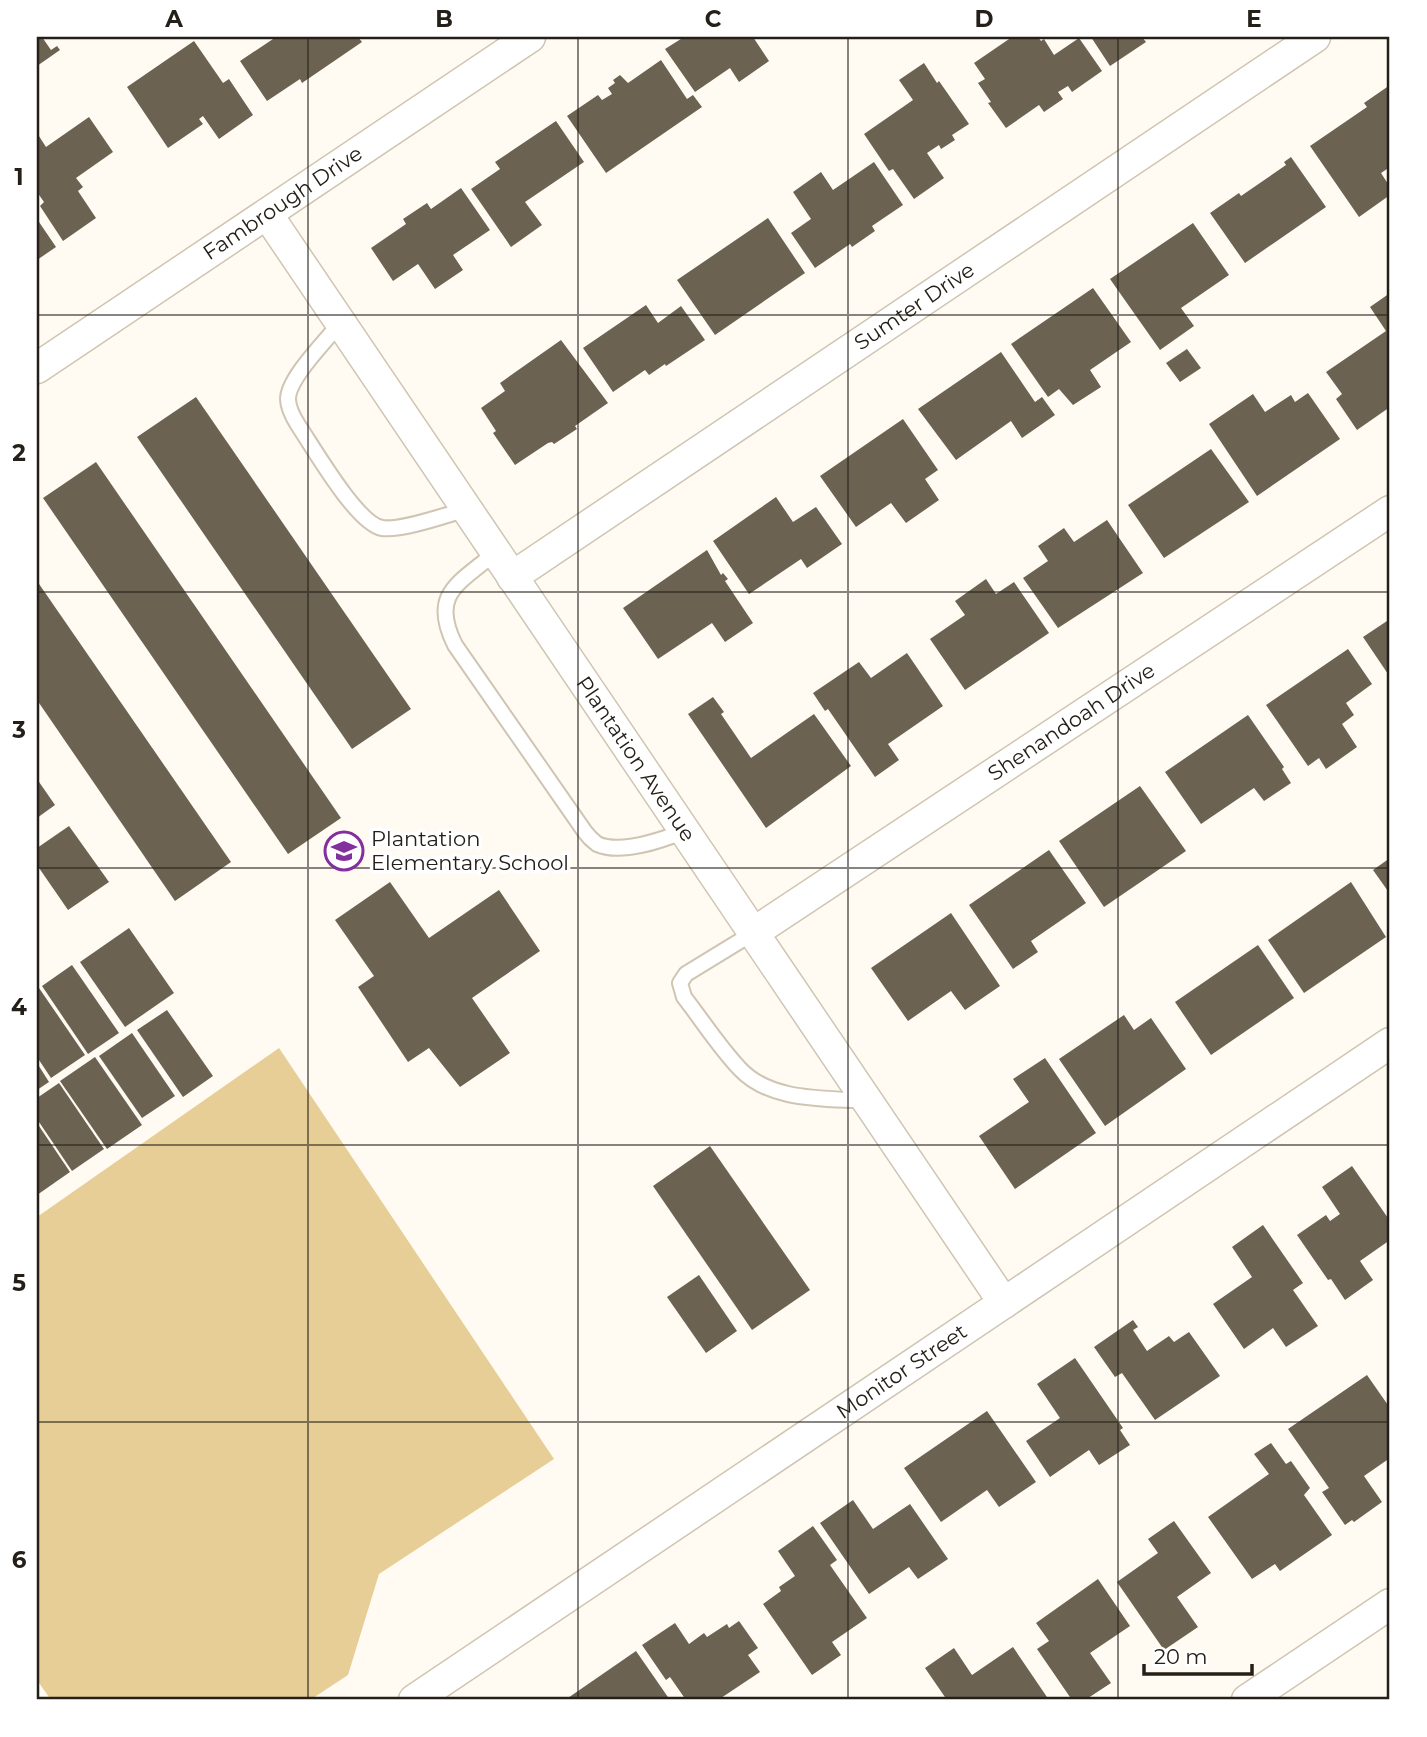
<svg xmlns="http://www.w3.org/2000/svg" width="1427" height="1737" viewBox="0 0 1427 1737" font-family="Montserrat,sans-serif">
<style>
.green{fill:#e7cd96}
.building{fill:#6b6251}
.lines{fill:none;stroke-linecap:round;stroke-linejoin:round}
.service-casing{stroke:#cfc5b2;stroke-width:18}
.minor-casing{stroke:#cfc5b2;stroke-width:33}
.service{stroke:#fff;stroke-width:14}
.minor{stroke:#fff;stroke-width:30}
.grid{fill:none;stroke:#242019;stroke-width:2;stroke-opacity:0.55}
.labels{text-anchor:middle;stroke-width:7;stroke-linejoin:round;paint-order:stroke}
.street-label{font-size:21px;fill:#242019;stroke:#fff}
.poi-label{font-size:21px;fill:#242019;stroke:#fff;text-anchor:start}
.neatline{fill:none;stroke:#242019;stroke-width:2.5}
.grid-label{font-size:23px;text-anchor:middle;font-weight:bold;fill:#242019}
</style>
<rect width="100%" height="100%" fill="#fffbf3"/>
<path class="green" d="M279,1048L554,1459L379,1574L348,1675L310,1700H51L37,1680V1217Z"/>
<g class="building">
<path d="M37,37H42L51,50L57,46L60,50L37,66Z"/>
<path d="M276,37H358L362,42L302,83L300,79L267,101L240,61Z"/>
<path d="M684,37H753L769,61L739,82L730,68L695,92L665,49Z"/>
<path d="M1012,37H1038L1041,41L1044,39L1054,55L1079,38L1102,71L1072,92L1068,86L1058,92L1063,99L1044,112L1039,105L1006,128L988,103L991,102L978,83L985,79L974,63Z"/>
<path d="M1091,37H1142L1146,42L1110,66Z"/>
<path d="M194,41L223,83L229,79L253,115L219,139L203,116L199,119L203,124L168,148L127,87Z"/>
<path d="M661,60L687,99L693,95L702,107L606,173L567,116L598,95L602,100L612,94L608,88L615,83L613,80L620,75L628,83Z"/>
<path d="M924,63L937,83L939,81L969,124L952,135L955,140L941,149L939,145L927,153L944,178L914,199L893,169L889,171L864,134L913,100L899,80Z"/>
<path d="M1390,85V167L1381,173L1390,187V195L1359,217L1310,146L1367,107L1364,103Z"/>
<path d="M89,117L113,152L76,178L83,187L78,191L96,218L63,241L40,206L44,202L37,192V133L46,147Z"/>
<path d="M556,121L584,162L525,202L542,225L511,247L471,189L500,169L495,162Z"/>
<path d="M1291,157L1326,207L1245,263L1210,213L1239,193L1241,196L1286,165L1284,162Z"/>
<path d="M874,162L903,205L872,226L875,231L852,247L850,244L815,268L791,233L811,219L793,192L821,172L833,190Z"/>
<path d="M461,188L490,230L453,255L463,270L435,289L418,264L393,281L371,248L406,224L403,219L427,203L431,209Z"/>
<path d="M768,218L805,273L715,335L677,280Z"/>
<path d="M37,219L56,247L37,260Z"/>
<path d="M1193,223L1229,275L1181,308L1194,326L1160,350L1110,279Z"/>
<path d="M1093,288L1131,342L1090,370L1101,387L1073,405L1059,389L1048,397L1011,344Z"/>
<path d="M1390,293V407L1357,430L1336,399L1342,394L1326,372L1386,331L1370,307Z"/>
<path d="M646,305L658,323L681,306L705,340L666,366L665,364L649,375L645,370L613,392L583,348Z"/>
<path d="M561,340L608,403L575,426L577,429L554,444L552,442L548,443L515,465L493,433L496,431L481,408L505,391L500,383Z"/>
<path d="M1187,349L1201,368L1180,382L1166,363Z"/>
<path d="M1001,352L1035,402L1042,397L1055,415L1022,438L1011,421L956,460L918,409Z"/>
<path d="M1308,393L1340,439L1257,496L1209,424L1253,394L1265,412L1291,395L1295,402Z"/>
<path d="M196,397L411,709L352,749L137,437Z"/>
<path d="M903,419L938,470L925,479L939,500L906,523L891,503L856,527L820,476Z"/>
<path d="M1211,449L1249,502L1164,558L1128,505Z"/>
<path d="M96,462L341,818L288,854L43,498Z"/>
<path d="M776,497L793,522L816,507L842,544L807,568L801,559L749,594L713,541Z"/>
<path d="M1107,520L1143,573L1058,628L1023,578L1048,561L1038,546L1064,528L1074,542Z"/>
<path d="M707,550L721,575L723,573L728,579L725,581L753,623L725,642L712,623L658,659L623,608Z"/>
<path d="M986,579L996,594L1014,582L1049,633L965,690L930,639L965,615L955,601Z"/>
<path d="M37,581L231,862L175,901L37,700Z"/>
<path d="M1390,619V677L1363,637Z"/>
<path d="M1348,649L1372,684L1346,703L1354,715L1342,724L1357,747L1326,769L1319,758L1308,766L1266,705Z"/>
<path d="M907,653L943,706L888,744L899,760L875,777L828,709L825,711L813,693L859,662L871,678Z"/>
<path d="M713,697L724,712L721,714L751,758L814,714L851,766L766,828L688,714Z"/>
<path d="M1248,715L1284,767L1282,769L1291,783L1264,801L1254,788L1201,824L1165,772Z"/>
<path d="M37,779L55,805L37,818Z"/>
<path d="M1140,786L1186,851L1104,907L1059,841Z"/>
<path d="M69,826L109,882L68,910L37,865V848Z"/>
<path d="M1049,850L1086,903L1031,941L1038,952L1013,969L969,905Z"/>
<path d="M1390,858V894L1373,870Z"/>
<path d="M390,882L429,938L499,890L540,951L472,998L510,1053L460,1087L429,1048L408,1062L358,987L374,976L335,920Z"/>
<path d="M1351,882L1386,937L1304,993L1268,940Z"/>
<path d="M951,913L1000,986L965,1010L951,991L908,1021L871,968Z"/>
<path d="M129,928L174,993L125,1027L80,962Z"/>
<path d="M1258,945L1294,998L1211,1055L1175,1002Z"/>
<path d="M72,965L119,1033L88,1054L42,986Z"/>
<path d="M39,988L85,1055L51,1078L37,1057V990Z"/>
<path d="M167,1010L213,1076L183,1097L137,1030Z"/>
<path d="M1124,1015L1134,1030L1151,1018L1186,1069L1105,1126L1059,1059Z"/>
<path d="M132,1033L175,1096L142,1118L99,1056Z"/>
<path d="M95,1057L142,1125L107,1149L60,1081Z"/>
<path d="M1045,1058L1096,1133L1015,1189L979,1136L1029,1102L1013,1079Z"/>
<path d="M37,1063L49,1082L37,1090Z"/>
<path d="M59,1083L104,1149L72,1171L37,1119V1098Z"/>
<path d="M37,1123L70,1172L37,1195Z"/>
<path d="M710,1146L810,1290L752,1330L653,1186Z"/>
<path d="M1352,1166L1390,1221V1240L1360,1261L1373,1280L1345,1300L1331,1279L1328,1280L1297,1235L1326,1215L1330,1221L1340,1214L1322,1187Z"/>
<path d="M1263,1225L1303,1283L1293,1290L1318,1326L1286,1347L1273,1328L1244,1349L1213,1304L1252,1277L1232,1247Z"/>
<path d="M699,1275L737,1331L706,1353L667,1297Z"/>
<path d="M1133,1320L1138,1327L1133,1330L1147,1351L1169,1336L1174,1342L1189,1332L1220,1376L1155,1420L1122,1373L1115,1377L1094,1347Z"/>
<path d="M1075,1358L1123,1428L1120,1430L1130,1445L1099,1465L1089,1450L1050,1477L1026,1441L1060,1418L1037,1384Z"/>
<path d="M1367,1375L1390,1408V1430L1388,1431L1390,1434V1458L1364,1476L1382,1502L1354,1522L1352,1520L1345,1525L1322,1492L1329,1488L1288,1429Z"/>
<path d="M987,1411L1036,1482L999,1507L987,1490L941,1522L904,1468Z"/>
<path d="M1271,1443L1286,1464L1291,1461L1310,1488L1304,1495L1332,1535L1280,1571L1275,1564L1252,1579L1208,1517L1269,1474L1254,1454Z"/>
<path d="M853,1500L873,1529L910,1504L948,1559L918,1579L909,1567L869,1594L820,1523Z"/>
<path d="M1174,1521L1211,1573L1177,1597L1198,1627L1164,1650L1117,1582L1158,1553L1148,1539Z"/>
<path d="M813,1526L837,1560L830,1565L867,1618L832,1642L841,1655L812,1675L763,1604L781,1591L779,1587L795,1576L778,1551Z"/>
<path d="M1098,1579L1130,1626L1090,1653L1111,1683L1085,1700H1072L1037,1649L1049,1641L1036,1623Z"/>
<path d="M739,1621L758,1648L748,1655L760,1672L718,1700H686L670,1677L666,1680L642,1645L675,1623L689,1644L704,1633L707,1637L727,1624L729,1628Z"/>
<path d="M1013,1647L1049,1700H947L925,1668L954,1648L972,1675Z"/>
<path d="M636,1651L670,1700H565Z"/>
</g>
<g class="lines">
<defs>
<g id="service">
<path d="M340,323C327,340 288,378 288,399C288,408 293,417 298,425C313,447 357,524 382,528C401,531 446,515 467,509"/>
<path d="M496,552C460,583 429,593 455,645L585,832C588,836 593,841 597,844C621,855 662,840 685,831"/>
<path d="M753,933L686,974L680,983L684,997C702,1020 719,1047 740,1069C771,1102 826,1098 867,1101"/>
</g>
<g id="minor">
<path id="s1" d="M267,214L1004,1303"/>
<path id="s2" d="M37,368L530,37"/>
<path id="s3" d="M512,577L1315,37"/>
<path id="s4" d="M753,933L1390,511"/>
<path id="s5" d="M414,1700L1390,1043"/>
<path d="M1247,1700L1390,1604"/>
</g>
</defs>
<use href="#service" class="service-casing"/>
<use href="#minor" class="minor-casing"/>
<use href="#service" class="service"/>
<use href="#minor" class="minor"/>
</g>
<path class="grid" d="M308,37V1700M578,37V1700M848,37V1700M1118,37V1700M37,315H1390M37,592H1390M37,868H1390M37,1145H1390M37,1422H1390"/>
<defs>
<symbol id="school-ring" viewBox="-11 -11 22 22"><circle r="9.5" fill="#fff" stroke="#832f9d" stroke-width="1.5"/><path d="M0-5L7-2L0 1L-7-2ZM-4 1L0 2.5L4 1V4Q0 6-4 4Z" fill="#832f9d"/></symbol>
</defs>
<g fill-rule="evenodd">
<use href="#school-ring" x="322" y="829" width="44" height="44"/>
</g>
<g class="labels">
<g class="street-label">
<text dy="7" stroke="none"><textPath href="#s2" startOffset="296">Fambrough Drive</textPath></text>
<text dy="7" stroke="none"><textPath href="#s3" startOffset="485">Sumter Drive</textPath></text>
<text dy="7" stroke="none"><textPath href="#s4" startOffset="382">Shenandoah Drive</textPath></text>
<text dy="7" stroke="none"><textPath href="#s1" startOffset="658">Plantation Avenue</textPath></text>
<text dy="7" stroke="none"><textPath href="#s5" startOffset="588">Monitor Street</textPath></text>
</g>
<g class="poi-label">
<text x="371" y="846">Plantation<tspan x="371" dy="24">Elementary School</tspan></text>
</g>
</g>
<rect width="1427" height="1737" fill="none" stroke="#ffffff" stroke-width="77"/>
<path d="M1144 1664v10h108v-10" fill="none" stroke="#242019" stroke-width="3.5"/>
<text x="1154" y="1664" font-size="21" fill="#242019" stroke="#ffffff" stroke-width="5" paint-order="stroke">20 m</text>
<rect x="38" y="38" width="1350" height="1660" class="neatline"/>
<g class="grid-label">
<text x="174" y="27">A</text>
<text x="444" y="27">B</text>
<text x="713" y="27">C</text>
<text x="984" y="27">D</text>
<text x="1254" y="27">E</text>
<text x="19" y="185">1</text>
<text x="19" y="461">2</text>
<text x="19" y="738">3</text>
<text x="19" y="1015">4</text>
<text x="19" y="1291">5</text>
<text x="19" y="1568">6</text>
</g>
</svg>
